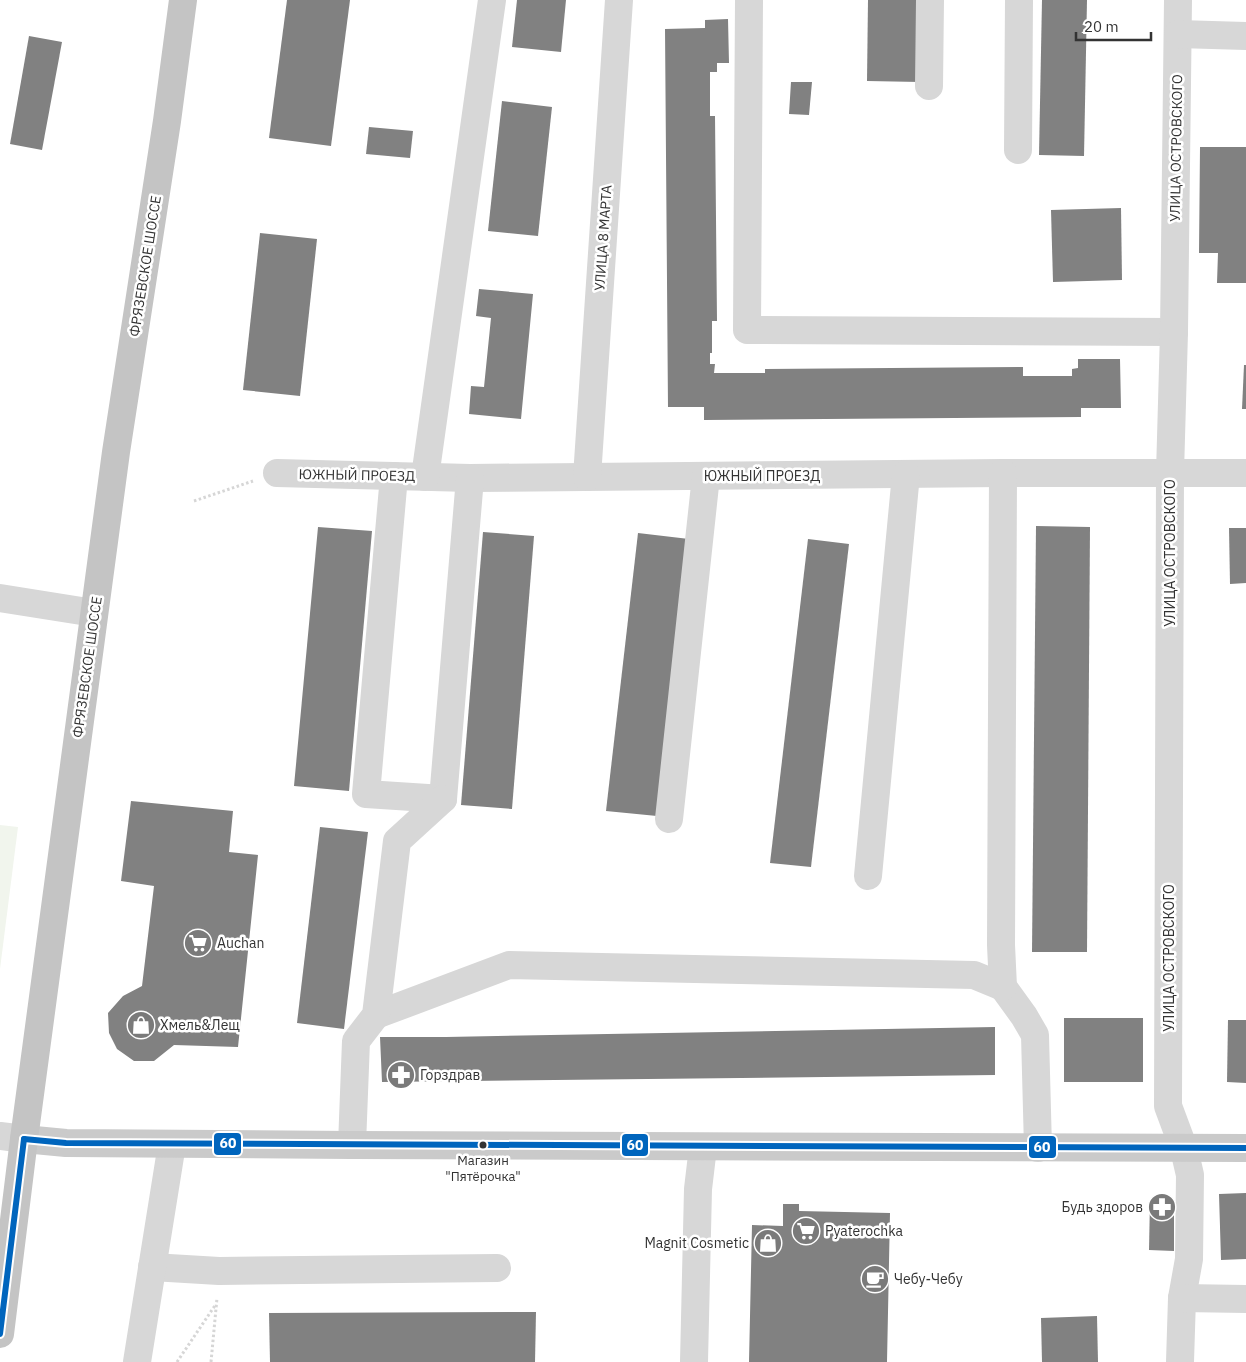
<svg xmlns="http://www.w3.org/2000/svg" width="1246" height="1362" viewBox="0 0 1246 1362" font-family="'IBM Plex Sans',sans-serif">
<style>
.green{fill:#f1f5ed}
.building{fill:#818181}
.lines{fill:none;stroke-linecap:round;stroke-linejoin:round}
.path{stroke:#d6d6d6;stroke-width:3;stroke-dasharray:2.5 2.5;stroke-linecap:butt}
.minor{stroke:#d7d7d7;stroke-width:28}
.major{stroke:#cacaca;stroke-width:28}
.highway{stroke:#c4c4c4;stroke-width:28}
.bus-1-casing{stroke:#fff;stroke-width:10}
.bus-1{stroke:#0065bd;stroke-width:6}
.bus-dot{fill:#333;stroke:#fff;stroke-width:2}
.labels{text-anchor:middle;stroke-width:5;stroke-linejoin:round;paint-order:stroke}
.bus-label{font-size:13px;fill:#333;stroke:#fff}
.street-label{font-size:14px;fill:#333;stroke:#fff}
.poi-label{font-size:14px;fill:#333;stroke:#fff;text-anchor:start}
.line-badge{stroke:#fff;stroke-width:2}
.badge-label{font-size:14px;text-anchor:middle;font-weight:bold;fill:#fff}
</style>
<rect width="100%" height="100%" fill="#fff"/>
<path class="green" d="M0,825L18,827L0,969Z"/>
<g class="building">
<path d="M287,0H350L331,146L269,138Z"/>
<path d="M517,0H566L561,52L512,47Z"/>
<path d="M868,0H921L920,82L867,81Z"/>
<path d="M1042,0H1087L1084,156L1039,155Z"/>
<path d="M728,19L729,63H717V72H710V116H715L717,321H712V353H710V364H715L714,373H765V369L1023,367V376H1072V369L1078,368V359H1120L1121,408H1081V417L704,420V407H668L665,29L705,28V20Z"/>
<path d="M29,36L62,42L42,150L10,144Z"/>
<path d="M791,82H812L809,115L789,114Z"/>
<path d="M502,101L552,107L538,236L488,231Z"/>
<path d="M369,127L413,131L410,158L366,154Z"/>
<path d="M1200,147H1246V283H1217L1218,253H1199Z"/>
<path d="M1121,208L1122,280L1053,282L1051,210Z"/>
<path d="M260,233L317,239L300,396L243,390Z"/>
<path d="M479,289L533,294L521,419L469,414L471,386L484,387L491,318L476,316Z"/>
<path d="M1244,365H1246V409H1242Z"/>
<path d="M1036,526L1090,527L1087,952H1032Z"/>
<path d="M318,527L372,531L349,791L294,786Z"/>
<path d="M1229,528H1246V583L1230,584Z"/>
<path d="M483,532L534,536L512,809L461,805Z"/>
<path d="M638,533L689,539L657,816L606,811Z"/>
<path d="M808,539L849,544L811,867L770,863Z"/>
<path d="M131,801L233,811L229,852L258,855L238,1047L174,1045L154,1061H134L117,1049L109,1033L108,1013L123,996L142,986L154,886L121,881Z"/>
<path d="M320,827L368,832L344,1029L297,1023Z"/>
<rect x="1064" y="1018" width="79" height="64"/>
<path d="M1228,1020H1246V1083L1227,1082Z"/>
<path d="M995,1027V1075L382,1082L380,1037H446Z"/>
<path d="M1246,1193V1259L1221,1260L1219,1194Z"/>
<path d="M1150,1200H1174V1251L1149,1250Z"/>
<path d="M783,1204H799V1211L890,1213L887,1362H749L752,1225L783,1226Z"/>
<path d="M536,1312L535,1362H270L269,1313Z"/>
<path d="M1097,1316L1098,1362H1042L1041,1318Z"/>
</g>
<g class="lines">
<g class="path">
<path d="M194,501L253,481"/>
<path d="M177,1362L216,1304"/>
<path d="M211,1362L217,1298"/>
</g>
<g class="minor">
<path d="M749,0L747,330L1174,332"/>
<path d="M1178,0L1174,332L1170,473L1168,1106L1184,1149L1190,1175L1189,1259L1182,1298L1180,1362"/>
<path d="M1178,34L1246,36"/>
<path d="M929,86L930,0"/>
<path d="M1018,150L1019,0"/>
<path d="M277,473L470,478L1003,473H1246"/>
<path d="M394,476L366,794L443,799L470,478"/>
<path d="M425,477L492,0"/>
<path d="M587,477L619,0"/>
<path d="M0,598L94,613"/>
<path d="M669,819L706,476"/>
<path d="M868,876L906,474"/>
<path d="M1003,987L1024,1016L1035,1035L1038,1148"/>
<path d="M376,1015L509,965L974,975L1003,987L1001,945L1003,473"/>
<path d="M0,1136L24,1139"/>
<path d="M352,1145L356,1041L376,1015L397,841L443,799"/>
<path d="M152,1267L219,1271L497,1268"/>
<path d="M1182,1298L1246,1299"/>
<path d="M137,1362L172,1144"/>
<path d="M694,1362L698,1189L703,1147"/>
</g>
<path class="major" d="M24,1139L66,1143L352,1145L1246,1148"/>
<path class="highway" d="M0,1334L24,1139L116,452L167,121L183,0"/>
<defs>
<g id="bus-1">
<path d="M24,1139L66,1143L1246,1148"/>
<path d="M0,1334L24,1139"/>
</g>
</defs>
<use href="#bus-1" class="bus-1-casing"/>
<use href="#bus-1" class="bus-1"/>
</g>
<defs>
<symbol id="supermarket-disc" viewBox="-11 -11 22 22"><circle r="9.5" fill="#7a7a7a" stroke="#fff"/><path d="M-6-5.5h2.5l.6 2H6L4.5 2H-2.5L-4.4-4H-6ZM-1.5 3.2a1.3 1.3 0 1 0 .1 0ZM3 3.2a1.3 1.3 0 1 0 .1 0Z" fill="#fff"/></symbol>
<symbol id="shop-disc" viewBox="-11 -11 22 22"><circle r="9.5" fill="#7a7a7a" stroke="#fff"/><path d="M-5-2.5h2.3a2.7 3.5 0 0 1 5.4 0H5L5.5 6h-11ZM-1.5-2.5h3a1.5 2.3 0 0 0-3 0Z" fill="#fff"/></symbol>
<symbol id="pharmacy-disc" viewBox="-11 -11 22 22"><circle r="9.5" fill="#7a7a7a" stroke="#fff"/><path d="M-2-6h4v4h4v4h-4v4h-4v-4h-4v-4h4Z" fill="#fff"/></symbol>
<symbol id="cafe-disc" viewBox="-11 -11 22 22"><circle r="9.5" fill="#7a7a7a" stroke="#fff"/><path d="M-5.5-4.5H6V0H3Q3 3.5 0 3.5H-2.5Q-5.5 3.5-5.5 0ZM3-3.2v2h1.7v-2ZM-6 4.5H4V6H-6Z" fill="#fff"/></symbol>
</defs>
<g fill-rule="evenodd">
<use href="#supermarket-disc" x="182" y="927" width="32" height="32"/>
<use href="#shop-disc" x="125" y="1009" width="32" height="32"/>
<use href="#pharmacy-disc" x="385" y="1059" width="32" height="32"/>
<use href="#pharmacy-disc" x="1146" y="1191" width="32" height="32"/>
<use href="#supermarket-disc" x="790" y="1215" width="32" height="32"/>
<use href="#shop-disc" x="752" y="1227" width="32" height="32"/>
<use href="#cafe-disc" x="859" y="1263" width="32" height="32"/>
</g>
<circle class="bus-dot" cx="483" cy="1145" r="4.5"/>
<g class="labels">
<g class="bus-label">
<text x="483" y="1165">Магазин<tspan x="483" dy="16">"Пятёрочка"</tspan></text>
</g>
<g class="street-label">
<text transform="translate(1176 148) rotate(-89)" y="5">УЛИЦА ОСТРОВСКОГО</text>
<text transform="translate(603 238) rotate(-86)" y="5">УЛИЦА 8 МАРТА</text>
<text transform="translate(145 266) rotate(-81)" y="5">ФРЯЗЕВСКОЕ ШОССЕ</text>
<text transform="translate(357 475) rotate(1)" y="5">ЮЖНЫЙ ПРОЕЗД</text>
<text x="762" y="481">ЮЖНЫЙ ПРОЕЗД</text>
<text transform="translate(1170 553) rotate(-90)" y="5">УЛИЦА ОСТРОВСКОГО</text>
<text transform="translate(87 667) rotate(-82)" y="5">ФРЯЗЕВСКОЕ ШОССЕ</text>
<text transform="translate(1169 958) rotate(-90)" y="5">УЛИЦА ОСТРОВСКОГО</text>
</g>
<g class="poi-label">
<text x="217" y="948">Auchan</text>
<text x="160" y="1030">Хмель&amp;Лещ</text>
<text x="420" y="1080">Горздрав</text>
<text x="1143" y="1212" text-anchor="end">Будь здоров</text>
<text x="825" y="1236">Pyaterochka</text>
<text x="749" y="1248" text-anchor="end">Magnit Cosmetic</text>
<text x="894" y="1284">Чебу-Чебу</text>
</g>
</g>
<g class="line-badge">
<rect x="213" y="1132" width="29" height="24" rx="5" fill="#0065bd"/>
<rect x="621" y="1133" width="28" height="24" rx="5" fill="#0065bd"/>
<rect x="1028" y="1135" width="29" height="24" rx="5" fill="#0065bd"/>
</g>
<g class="badge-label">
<text x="228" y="1148">60</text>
<text x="635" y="1150">60</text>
<text x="1042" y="1152">60</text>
</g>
<path d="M1076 32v8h75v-8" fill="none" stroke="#333333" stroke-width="2.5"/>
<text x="1084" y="32" font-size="15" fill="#333333" stroke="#ffffff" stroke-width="4" paint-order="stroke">20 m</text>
</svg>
